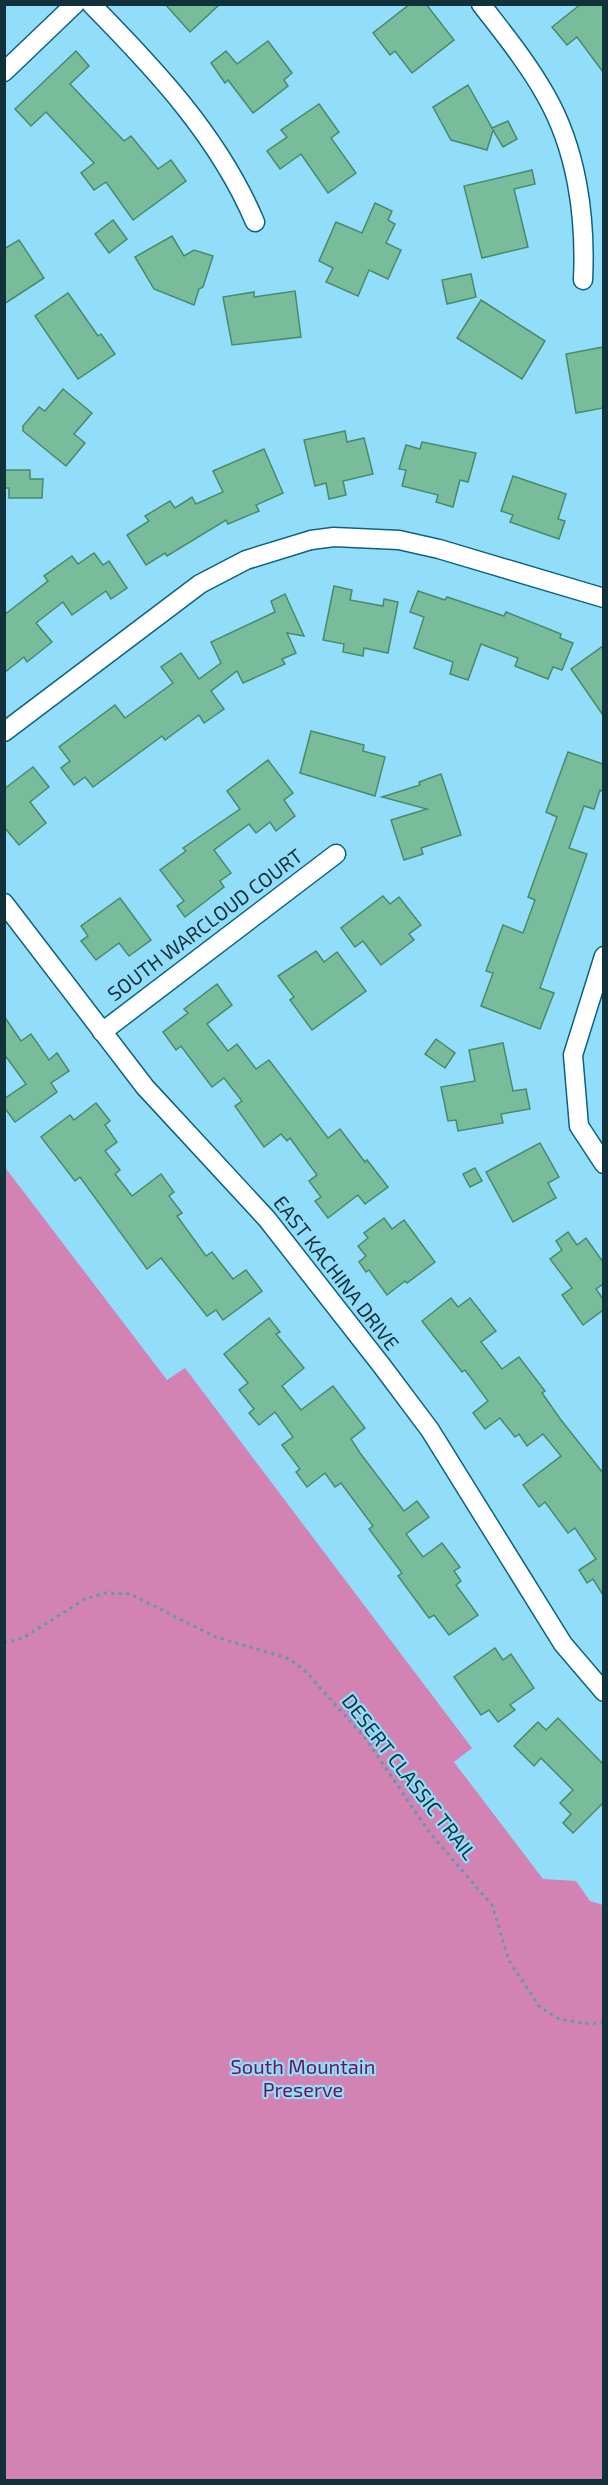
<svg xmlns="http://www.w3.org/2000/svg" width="608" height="2485" viewBox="0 0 608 2485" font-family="'Exo 2',sans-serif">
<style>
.green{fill:#d283b4}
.building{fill:#79bc9c;stroke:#478a6c;stroke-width:1.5}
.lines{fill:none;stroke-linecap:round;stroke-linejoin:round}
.minor-casing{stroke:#0c647c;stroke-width:21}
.path{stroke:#5f99ae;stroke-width:3;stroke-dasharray:3 4.5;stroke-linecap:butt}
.minor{stroke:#fff;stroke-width:18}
.labels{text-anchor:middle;stroke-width:4.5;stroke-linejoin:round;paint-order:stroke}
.street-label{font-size:20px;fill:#11313b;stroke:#92ddf9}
.park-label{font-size:20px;fill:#701255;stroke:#92ddf9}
</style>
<rect width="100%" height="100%" fill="#92ddf9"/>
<path class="green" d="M4,1166L167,1380L185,1368L472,1748L454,1762L543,1879L576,1881L590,1901L603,1905V2480H5Z"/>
<g class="building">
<path d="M165,4H220L190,32Z"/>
<path d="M410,4H426L454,40L412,73L395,51L390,55L373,33Z"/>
<path d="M581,4H603V72L577,37L567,45L552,27Z"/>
<path d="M268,41L292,73L284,80L288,86L253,113L228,80L225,83L211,63L226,51L237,64Z"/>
<path d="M76,51L89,66L70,84L124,141L131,136L158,169L171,160L186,181L133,220L106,182L94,190L81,173L94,163L46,112L31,126L15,109Z"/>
<path d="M468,85L492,128L508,121L517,139L503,147L493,130L487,150L451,140L433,107Z"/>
<path d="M319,104L339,132L331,138L356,173L328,193L301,154L280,169L267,151L287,137L281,130Z"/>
<path d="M532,170L535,184L514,189L528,247L482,258L464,186Z"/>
<path d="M375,203L392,211L388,220L395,224L386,243L401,250L388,279L369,270L358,296L326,282L333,268L319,261L336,222L362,233Z"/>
<path d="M113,220L127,239L109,253L95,234Z"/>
<path d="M172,236L184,256L194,250L213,256L203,287L199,289L194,305L154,289L135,257Z"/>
<path d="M19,240L44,278L4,304V249Z"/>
<path d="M471,274L476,297L447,304L442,280Z"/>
<path d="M295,291L301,337L232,345L223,297L254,292V297Z"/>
<path d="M68,293L98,336L101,334L115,354L78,379L35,316Z"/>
<path d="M481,300L545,341L522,379L457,338Z"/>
<path d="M603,347V408L576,413L566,354Z"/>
<path d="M63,389L92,413L74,434L85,443L66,466L23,431V426L39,407L45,411Z"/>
<path d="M345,431L347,442L364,438L373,474L343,481L346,495L329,499L326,483L315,486L304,440Z"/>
<path d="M422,442L476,453L468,482L460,480L453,507L436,502L438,495L402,486L406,470L399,469L406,445L420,449Z"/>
<path d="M264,449L283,493L256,505L259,511L228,524L226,520L167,556L165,553L146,565L127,535L149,521L145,516L170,501L175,508L192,497L196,504L223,492L213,471Z"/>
<path d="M4,470H30V479H43L42,498H9V488H4Z"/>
<path d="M513,476L566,494L558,519L565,521L559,539L510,522L513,515L501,511Z"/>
<path d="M94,553L103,565L109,561L127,588L111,599L106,591L72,615L63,602L36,623L52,642L27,662L24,657L4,673V615L48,581L44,576L72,556L78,564Z"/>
<path d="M334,586L352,590L350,600L383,606L384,599L398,602L388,653L364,648L363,656L343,652L344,644L323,640Z"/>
<path d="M418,591L445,600L447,597L504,616L506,612L561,634L560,638L573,643L562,670L553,667L548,679L515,666L518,658L481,644L468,680L450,674L453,662L414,648L424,617L410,612Z"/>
<path d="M285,594L304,636L287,633L296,653L282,659L285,664L243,683L237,671L211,691L224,709L204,723L199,715L165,740L162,736L93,787L85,777L74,785L61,768L70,761L59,747L115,705L125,718L173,683L161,667L181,653L199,679L221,663L211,642L275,612L271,601Z"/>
<path d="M603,646V715L571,669Z"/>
<path d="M311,731L364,745L363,751L385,757L375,796L300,773Z"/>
<path d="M568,752L603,764V792L600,790L594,809L584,806L569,848L587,854L540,988L554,993L540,1029L481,1006L493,973L486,971L503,925L523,933L535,900L528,897L557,817L546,812Z"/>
<path d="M268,760L293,793L284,800L295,816L276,831L270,822L256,833L249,824L214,850L231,873L220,881L224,887L185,917L177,906L184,901L160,870L186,851L183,848L240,809L227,791Z"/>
<path d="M33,767L49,787L30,802L46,823L19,845L4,827V789Z"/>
<path d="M441,774L461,835L421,848L423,854L404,860L391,820L427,809L382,797L420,785L419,782Z"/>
<path d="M383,896L390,904L399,897L421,925L409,934L414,940L381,965L363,941L355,947L341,928Z"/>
<path d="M120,898L151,940L129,956L119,943L96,960L81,941L88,936L81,926Z"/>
<path d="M316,951L324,962L337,952L366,991L312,1030L290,1000L294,997L278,976Z"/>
<path d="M217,984L232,1005L207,1024L228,1051L237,1044L256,1069L269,1060L328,1138L340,1129L365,1162L367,1160L388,1187L365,1204L358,1195L328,1218L315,1201L321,1197L309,1181L317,1175L290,1138L287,1141L281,1134L264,1147L235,1106L242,1101L224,1078L212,1087L181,1046L176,1050L163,1032L188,1013L184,1009Z"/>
<path d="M4,1016L21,1041L31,1034L49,1060L57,1053L69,1071L51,1083L57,1092L15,1122L4,1107V1099L26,1084L4,1054Z"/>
<path d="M436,1039L455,1053L445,1068L425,1054Z"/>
<path d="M503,1043L513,1091L526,1089L530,1109L501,1114L503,1123L458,1131L456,1120L448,1121L441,1087L475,1081L469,1050Z"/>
<path d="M96,1103L110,1121L105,1125L117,1142L105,1151L120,1170L115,1174L132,1196L161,1174L174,1192L169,1196L182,1213L177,1216L206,1256L212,1252L233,1279L246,1270L262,1291L223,1320L216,1310L207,1316L161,1258L147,1269L80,1177L75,1181L41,1137L70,1115L74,1120Z"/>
<path d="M540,1143L559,1177L548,1183L556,1198L513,1222L486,1172Z"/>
<path d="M475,1168L482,1181L470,1187L463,1174Z"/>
<path d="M384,1218L392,1229L404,1220L435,1262L407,1283L405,1281L387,1295L369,1270L366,1272L359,1262L366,1256L358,1246L368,1238L364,1233Z"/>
<path d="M568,1232L577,1245L586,1238L603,1262V1284L596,1289L603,1299V1310L583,1325L562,1295L572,1288L550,1259L562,1250L556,1241Z"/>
<path d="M451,1298L458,1307L470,1298L496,1331L481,1342L502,1369L519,1357L545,1391L542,1393L561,1420L603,1473V1595L593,1579L587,1583L579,1570L596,1559L575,1528L568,1533L545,1502L539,1507L523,1485L561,1456L543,1434L527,1446L519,1434L515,1437L500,1418L485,1429L473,1413L488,1401L465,1370L462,1372L422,1321Z"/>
<path d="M269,1318L280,1332L276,1334L304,1368L282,1386L301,1410L333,1386L365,1428L351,1439L360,1453L404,1511L417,1501L429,1517L406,1534L423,1557L442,1543L460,1567L454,1571L461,1581L456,1585L478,1615L449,1635L434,1615L429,1618L398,1576L402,1573L369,1529L373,1526L341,1483L335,1487L325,1473L307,1487L296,1472L300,1469L282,1445L293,1437L275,1412L259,1425L249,1413L254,1409L239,1390L248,1383L224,1354Z"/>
<path d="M495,1648L503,1660L511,1654L534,1688L510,1705L515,1710L498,1722L489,1710L481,1715L454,1677Z"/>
<path d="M558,1718L603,1764V1803L573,1833L563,1823L571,1814L560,1803L573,1790L541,1758L534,1766L514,1746L538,1722L546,1730Z"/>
</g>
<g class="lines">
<defs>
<g id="minor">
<path d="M91,4C156,70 219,137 255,222"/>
<path d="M481,4C504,34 527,62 545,94C577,149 586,217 583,280"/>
<path d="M4,72L75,4"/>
<path d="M4,732L200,584L246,560L311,540L334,537L399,540L439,549L604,598"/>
<path d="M4,903L145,1087L267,1219L382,1366L430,1430L563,1644L604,1692"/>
<path d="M604,956L573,1055L579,1126L604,1164"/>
<path d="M102,1032L336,854"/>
</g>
</defs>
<use href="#minor" class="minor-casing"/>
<path class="path" d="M4,1643L23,1638L85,1599L105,1593L130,1594L216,1637L290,1659L306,1672L366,1739L429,1832L492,1905L509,1961L540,2007L559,2019L589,2024L604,2022"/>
<use href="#minor" class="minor"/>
</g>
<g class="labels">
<g class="street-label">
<text transform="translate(205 925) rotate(-37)" y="7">SOUTH WARCLOUD COURT</text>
<text transform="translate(336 1273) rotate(52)" y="7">EAST KACHINA DRIVE</text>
<text transform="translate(409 1777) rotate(52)" y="7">DESERT CLASSIC TRAIL</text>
</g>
<g class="park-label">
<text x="303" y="2074">South Mountain<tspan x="303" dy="23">Preserve</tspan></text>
</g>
</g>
<rect width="608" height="2485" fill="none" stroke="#11313b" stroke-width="12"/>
</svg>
